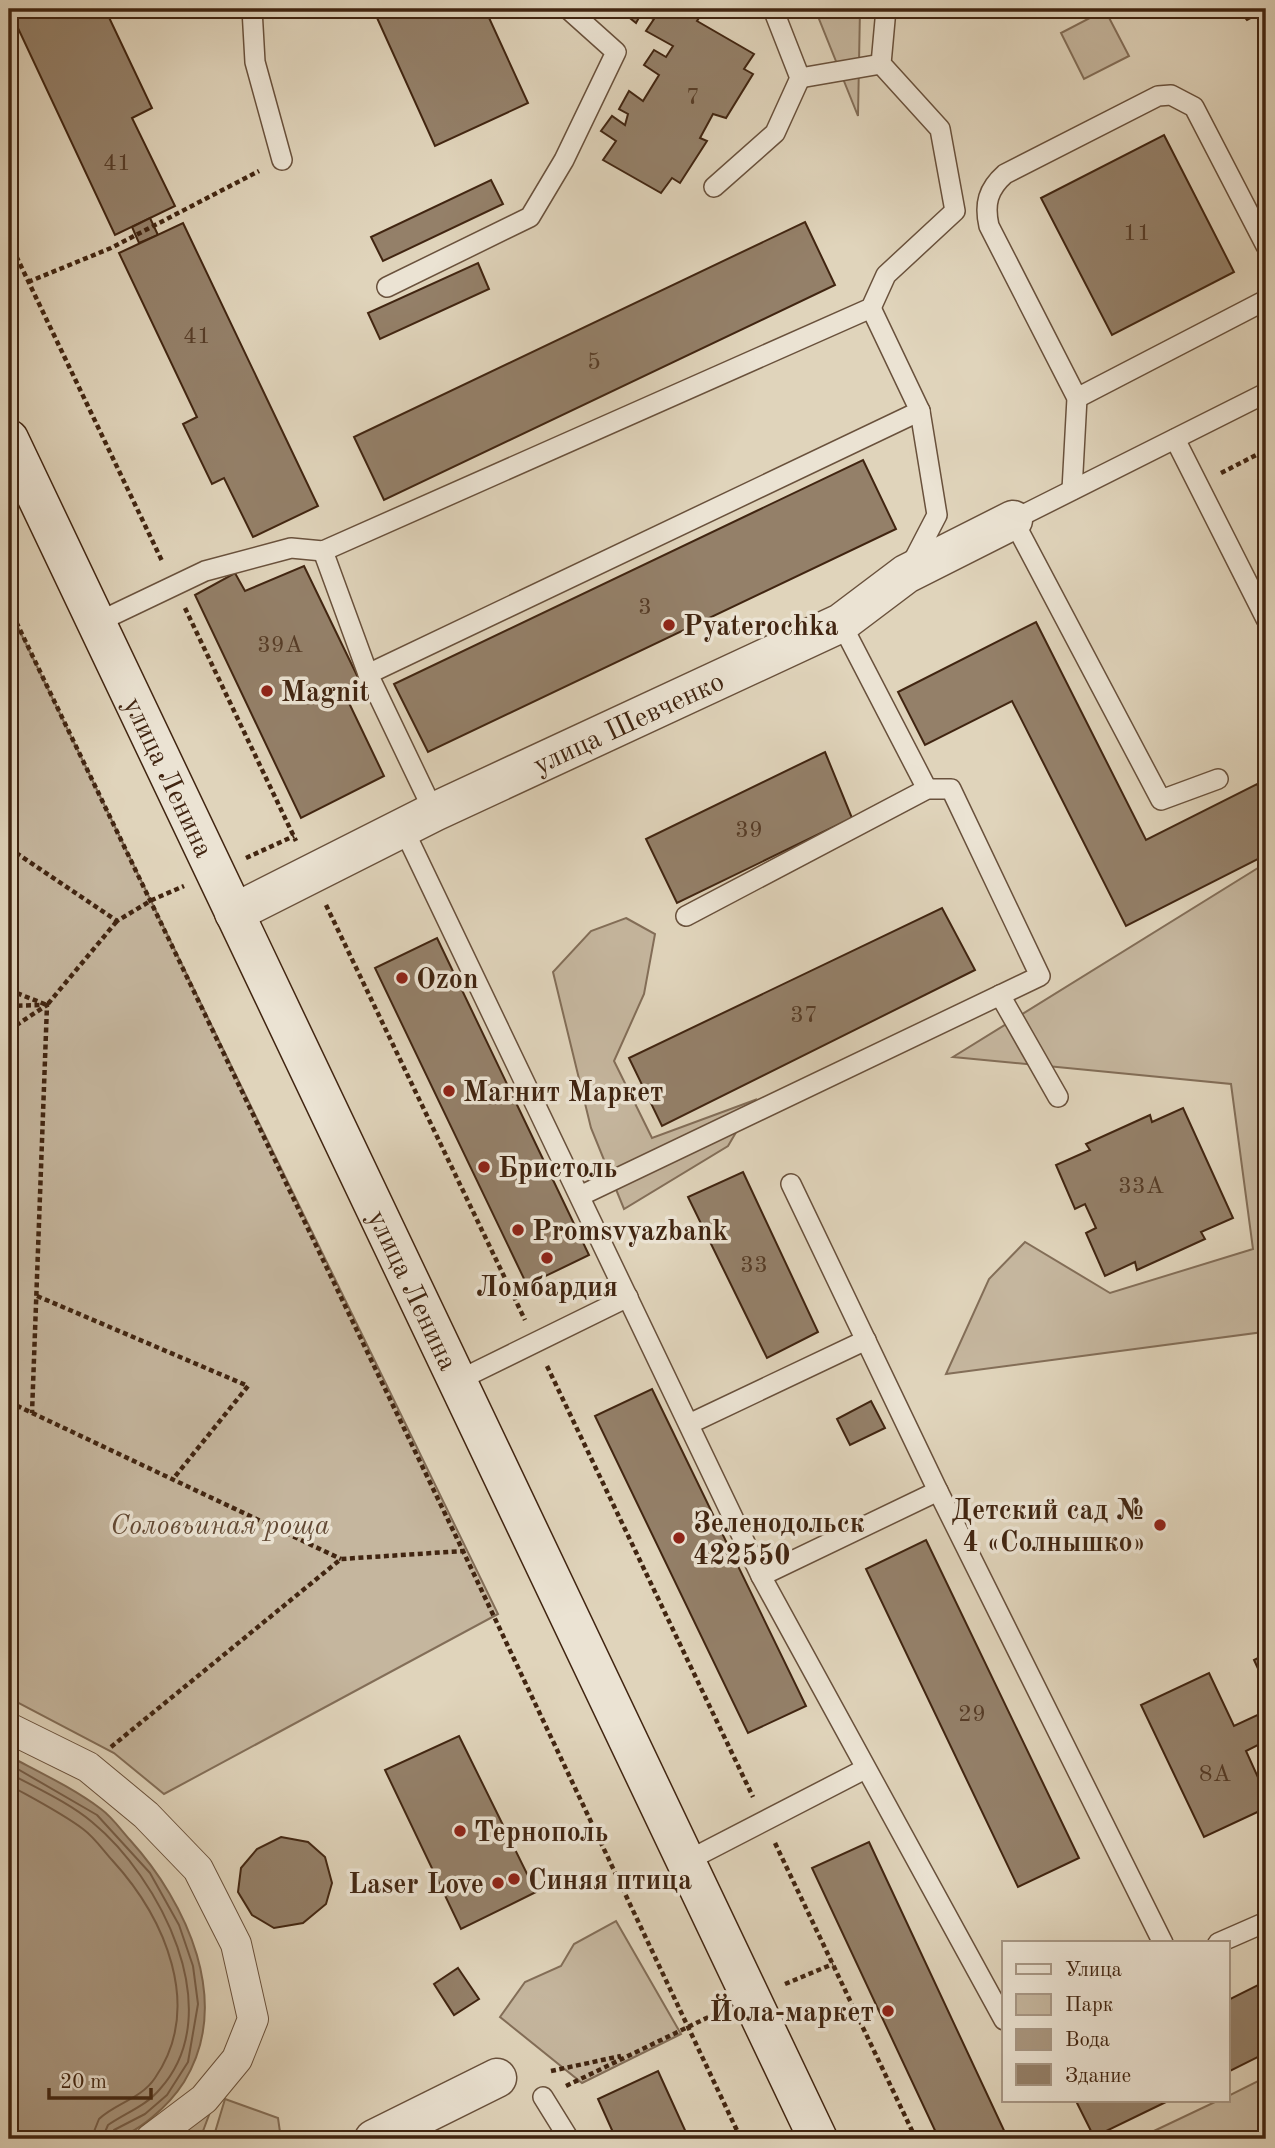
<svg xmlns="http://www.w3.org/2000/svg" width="1275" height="2148" viewBox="0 0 1275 2148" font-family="'Old Standard TT',serif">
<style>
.green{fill:#c5b69e;stroke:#836e58;stroke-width:2}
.water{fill:#aa9881;stroke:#806a54;stroke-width:2}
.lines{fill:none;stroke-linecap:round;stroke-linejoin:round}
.shore{stroke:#765e49;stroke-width:2}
.building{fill:#948069;stroke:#412511;stroke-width:2}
.service-casing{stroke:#69513c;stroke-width:22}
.pedestrian-casing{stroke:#69513c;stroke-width:32}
.minor-casing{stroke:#69513c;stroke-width:41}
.secondary-casing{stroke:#412511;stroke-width:41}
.path{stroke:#412511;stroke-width:4.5;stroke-dasharray:5 3.5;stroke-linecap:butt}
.service{stroke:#ebe3d3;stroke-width:19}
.pedestrian{stroke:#ebe3d3;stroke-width:30}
.minor{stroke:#ebe3d3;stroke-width:38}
.secondary{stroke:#ebe3d3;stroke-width:38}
.poi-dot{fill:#8f2418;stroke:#ebe3d3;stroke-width:2.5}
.labels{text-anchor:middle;stroke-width:7;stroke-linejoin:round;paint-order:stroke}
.number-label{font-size:24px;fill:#563c27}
.poi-label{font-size:28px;font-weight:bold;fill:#412511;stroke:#ebe3d3;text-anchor:start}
.street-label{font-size:28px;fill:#412511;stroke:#ebe3d3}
.park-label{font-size:28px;font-style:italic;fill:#624934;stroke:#ebe3d3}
</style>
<rect width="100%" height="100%" fill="#e0d4bb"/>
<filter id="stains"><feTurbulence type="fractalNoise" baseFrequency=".00286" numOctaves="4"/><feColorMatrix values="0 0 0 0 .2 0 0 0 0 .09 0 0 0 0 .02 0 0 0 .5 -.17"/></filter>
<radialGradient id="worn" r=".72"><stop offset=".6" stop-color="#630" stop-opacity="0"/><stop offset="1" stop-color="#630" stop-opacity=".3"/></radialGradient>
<g class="green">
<path d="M815,9H860L858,116Z"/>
<path d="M1105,10L1129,56L1084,79L1061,33Z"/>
<path d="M9,609L498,1614L164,1794L114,1753L9,1698Z"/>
<path d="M1266,863V1314L1263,1332L946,1374L989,1279L1025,1242L1110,1293L1253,1249L1231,1084L953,1057Z"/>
<path d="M626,918L655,934L644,994L614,1061L652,1138L755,1100L728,1146L624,1209L591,1128L553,972L591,931Z"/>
<path d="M616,1921L681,2034L582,2083L500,2017L525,1982L561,1966L574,1944Z"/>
<path d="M1266,2077V2139H1137L1217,2101H1228V2096Z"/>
<path d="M225,2099L278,2118L281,2139H213Z"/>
<path d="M212,2107L200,2139H166Z"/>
</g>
<path class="water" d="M9,1756C39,1772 73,1788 101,1809C112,1817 121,1830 130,1840C187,1903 233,2002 184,2082C170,2104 137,2136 110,2139C78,2144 41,2139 9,2139Z"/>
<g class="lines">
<g class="shore">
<path d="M9,1764L97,1815L150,1873L179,1925L193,1966L198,2004L188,2062L167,2095L145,2114L114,2130L111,2139"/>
<path d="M9,1773C36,1788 68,1802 92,1822C159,1877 230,2011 160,2089C146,2106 125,2113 108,2125L102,2139"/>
<path d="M9,1785C34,1799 60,1812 83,1829C94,1837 103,1850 112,1860C165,1918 204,2007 155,2078C141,2099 116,2103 99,2119L91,2139"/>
</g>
</g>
<g class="building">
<path d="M9,9H85L88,14L105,9L152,108L132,118L175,206L115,235Z"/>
<path d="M373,9H485L528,103L435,146Z"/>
<path d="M622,9H705L697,21L754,54L744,69L753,74L726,118L713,114L700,138L707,141L680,183L672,178L661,193L603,160L616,141L601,131L612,116L625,125L628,114L619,109L629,91L643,101L659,75L644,65L654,50L666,57L673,46L646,31L654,19L641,14L636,23L621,11Z"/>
<path d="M1238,9H1266V10L1247,20Z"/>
<path d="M1164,135L1234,272L1112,335L1041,198Z"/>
<path d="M491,180L503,204L383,261L371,237Z"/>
<path d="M150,218L158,235L139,243L132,227Z"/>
<path d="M805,222L835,285L384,500L354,437Z"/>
<path d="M183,223L318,506L253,537L224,478L212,484L183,424L197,417L119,253Z"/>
<path d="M478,263L489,289L380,339L368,313Z"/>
<path d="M863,460L896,529L428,752L394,684Z"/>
<path d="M304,566L365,692L349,703L384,776L301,818L195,595L235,573L245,591Z"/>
<path d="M1036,622L1146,840L1257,784L1266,803V855L1126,926L1012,701L925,745L898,692Z"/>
<path d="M825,752L852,818L677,903L646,839Z"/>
<path d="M942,908L975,970L662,1126L629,1058Z"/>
<path d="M437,938L589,1255L527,1285L375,968Z"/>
<path d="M1183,1108L1233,1218L1201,1232L1205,1239L1137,1270L1135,1262L1105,1276L1086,1233L1096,1228L1085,1204L1075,1209L1056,1165L1090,1150L1086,1144L1150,1115L1152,1122Z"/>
<path d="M743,1172L818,1332L767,1358L688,1197Z"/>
<path d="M652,1389L806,1706L748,1733L595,1416Z"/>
<path d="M871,1401L885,1428L850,1445L837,1419Z"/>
<path d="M926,1540L1079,1858L1018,1887L866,1569Z"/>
<path d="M1266,1654V1686L1254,1660Z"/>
<path d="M1209,1673L1234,1726L1266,1711V1741L1246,1751L1266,1795V1808L1204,1837L1141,1705Z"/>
<path d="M459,1736L536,1892L461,1929L385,1770Z"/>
<path d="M281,1837L308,1842L325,1857L332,1883L326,1904L303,1923L274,1928L252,1915L238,1892L241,1868L257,1849Z"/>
<path d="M869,1842L1008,2139H939L812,1868Z"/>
<path d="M458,1968L479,1999L454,2015L434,1984Z"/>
<path d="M1266,1981V2053L1228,2072V2000Z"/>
<path d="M658,2071L689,2139H616L598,2099Z"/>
<path d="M1076,2101H1168L1094,2137Z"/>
</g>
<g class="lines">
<defs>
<g id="service">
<path d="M252,9L255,62L282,160"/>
<path d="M800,78L881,64"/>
<path d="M714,187L775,133L800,78L773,9"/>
<path d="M387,287L530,217L564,160L616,52L568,9"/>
<path d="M1077,398L1266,300"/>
<path d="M1175,439L1266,619"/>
<path d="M1072,490L1077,398L989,226C984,204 988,189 1005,174L1158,96L1171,95L1194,107L1266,246"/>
<path d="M323,551L368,674"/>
<path d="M910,567L937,515L920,411"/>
<path d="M96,623L205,571L291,548L323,551L871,308L886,275L955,211L940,129L881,64L886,9"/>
<path d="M841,623L927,789"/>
<path d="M1218,779L1161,800L1013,520L1266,393"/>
<path d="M434,812L368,674L920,411L871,308"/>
<path d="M403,828L761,1576L1004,2020"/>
<path d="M1000,995L1058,1097"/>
<path d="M791,1184L938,1491L1163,1943"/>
<path d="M580,1196L1040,976L951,789H927L686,916"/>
<path d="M457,1381L628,1297"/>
<path d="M689,1424L866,1340"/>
<path d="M761,1576L938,1491"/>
<path d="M685,1862L865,1769"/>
<path d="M1218,1943L1266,1922"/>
<path d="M543,2097L569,2139"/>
</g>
<path id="pedestrian" d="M9,1728L88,1767L146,1815L198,1869L236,1944L253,2019L237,2059L204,2099L151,2139"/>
<g id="minor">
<path id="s1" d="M234,913L434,812L841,623L906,574L1013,520"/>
<path d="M374,2139L497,2078"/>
</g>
<g id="secondary">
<path id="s2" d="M9,439L818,2139"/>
</g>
</defs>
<use href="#service" class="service-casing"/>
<use href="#pedestrian" class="pedestrian-casing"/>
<use href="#minor" class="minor-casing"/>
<use href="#secondary" class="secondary-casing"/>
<g class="path">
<path d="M9,241L163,563"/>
<path d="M28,282L111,248L259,171"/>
<path d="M1221,473L1266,450"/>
<path d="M9,607L463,1551L741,2139"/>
<path d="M185,608L296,841"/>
<path d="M9,848L117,921L152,900L184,886"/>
<path d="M246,858L294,836"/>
<path d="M326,905L525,1320"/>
<path d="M9,990L47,1005L117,921"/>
<path d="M9,1006L43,1005"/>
<path d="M9,1030L47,1005L32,1413"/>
<path d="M37,1296L248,1386L173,1479"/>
<path d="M547,1366L753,1797"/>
<path d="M9,1402L341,1559"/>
<path d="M111,1747L341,1559L463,1551"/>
<path d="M775,1843L916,2139"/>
<path d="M785,1984L833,1964"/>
<path d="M551,2071L621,2056"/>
<path d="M566,2086L719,2012"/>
</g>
<use href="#service" class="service"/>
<use href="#pedestrian" class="pedestrian"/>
<use href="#minor" class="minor"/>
<use href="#secondary" class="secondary"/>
</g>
<g class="poi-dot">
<circle cx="669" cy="625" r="7"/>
<circle cx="267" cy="691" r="7"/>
<circle cx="402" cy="978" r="7"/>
<circle cx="449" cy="1091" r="7"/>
<circle cx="484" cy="1167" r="7"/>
<circle cx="518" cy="1230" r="7"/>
<circle cx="547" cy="1258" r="7"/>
<circle cx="1160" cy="1525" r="7"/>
<circle cx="679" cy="1538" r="7"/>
<circle cx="460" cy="1831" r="7"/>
<circle cx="514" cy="1879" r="7"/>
<circle cx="498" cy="1883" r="7"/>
<circle cx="888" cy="2011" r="7"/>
</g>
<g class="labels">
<g class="number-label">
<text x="693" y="104">7</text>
<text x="117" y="170">41</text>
<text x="1137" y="240">11</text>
<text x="197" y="343">41</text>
<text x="594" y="369">5</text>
<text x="645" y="614">3</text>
<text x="280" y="652">39А</text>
<text x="749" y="837">39</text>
<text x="804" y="1022">37</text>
<text x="1141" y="1193">33А</text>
<text x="754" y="1272">33</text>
<text x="972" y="1721">29</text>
<text x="1215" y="1781">8А</text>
</g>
<g class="poi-label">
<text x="683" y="635">Pyaterochka</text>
<text x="281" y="701">Magnit</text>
<text x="416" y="988">Ozon</text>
<text x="463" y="1101">Магнит Маркет</text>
<text x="498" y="1177">Бристоль</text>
<text x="532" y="1240">Promsvyazbank</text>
<text x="547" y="1296" text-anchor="middle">Ломбардия</text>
<text x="1146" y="1519" text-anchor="end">Детский сад №<tspan x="1146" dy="32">4 «Солнышко»</tspan></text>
<text x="693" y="1532">Зеленодольск<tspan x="693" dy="32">422550</tspan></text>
<text x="474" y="1841">Тернополь</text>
<text x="528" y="1889">Синяя птица</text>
<text x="484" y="1893" text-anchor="end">Laser Love</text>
<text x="874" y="2021" text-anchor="end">Йола-маркет</text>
</g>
<g class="street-label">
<text dy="10" stroke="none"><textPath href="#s1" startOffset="438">улица Шевченко</textPath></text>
<text dy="10" stroke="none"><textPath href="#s2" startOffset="374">улица Ленина</textPath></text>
<text dy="10" stroke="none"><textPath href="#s2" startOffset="942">улица Ленина</textPath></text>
</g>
<g class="park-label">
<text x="220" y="1534">Соловьиная роща</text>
</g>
</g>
<rect width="1275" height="2148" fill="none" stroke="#e0d4bb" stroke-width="35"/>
<rect x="10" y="10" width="1254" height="2127" fill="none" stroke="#412511" stroke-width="3.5"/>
<rect x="18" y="18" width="1240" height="2113" fill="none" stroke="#412511" stroke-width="2"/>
<rect x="1002" y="1941" width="228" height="161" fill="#ebe3d3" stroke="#a79785" stroke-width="2"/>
<rect x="1016" y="1964" width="35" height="10" fill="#ebe3d3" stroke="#a79785" stroke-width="2"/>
<text x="1065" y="1976" font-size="21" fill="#412511">Улица</text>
<rect x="1016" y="1994" width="35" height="21" fill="#c5b69e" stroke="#a79785" stroke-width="2"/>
<text x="1065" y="2011" font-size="21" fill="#412511">Парк</text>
<rect x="1016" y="2029" width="35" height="21" fill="#aa9881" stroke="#a79785" stroke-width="2"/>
<text x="1065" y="2046" font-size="21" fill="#412511">Вода</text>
<rect x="1016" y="2064" width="35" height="21" fill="#948069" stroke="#a79785" stroke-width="2"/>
<text x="1065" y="2082" font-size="21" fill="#412511">Здание</text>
<path d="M49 2088v10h102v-10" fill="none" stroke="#412511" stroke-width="3.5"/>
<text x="60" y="2088" font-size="21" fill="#412511" stroke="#ebe3d3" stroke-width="5" paint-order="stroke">20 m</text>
<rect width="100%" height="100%" filter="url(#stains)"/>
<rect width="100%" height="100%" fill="url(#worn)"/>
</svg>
